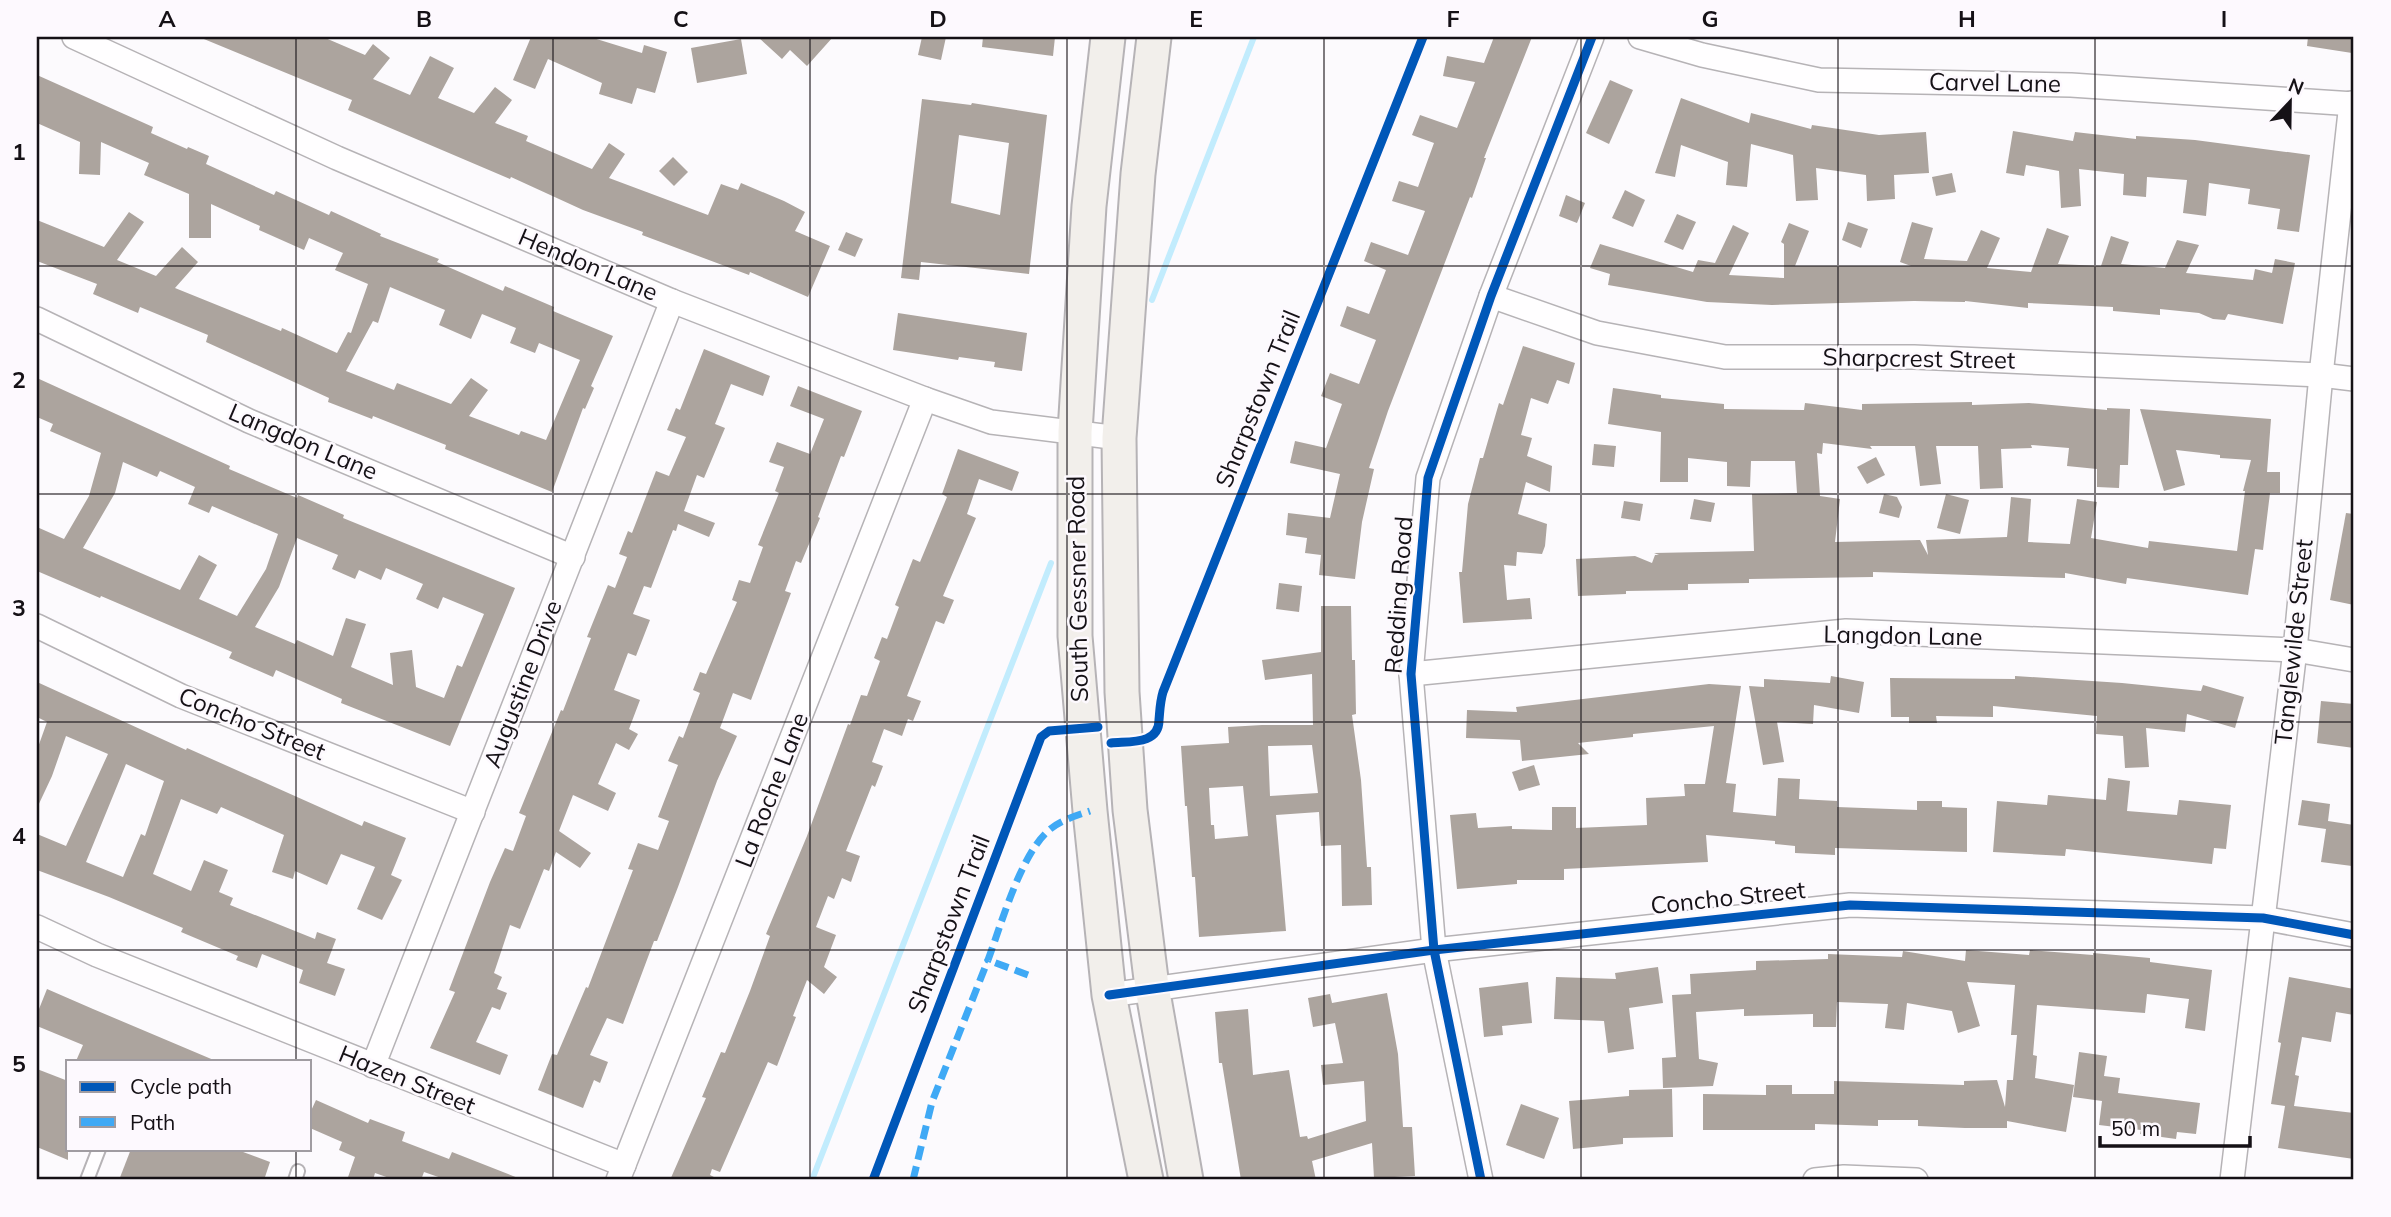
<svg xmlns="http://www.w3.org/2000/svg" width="2391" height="1217" viewBox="0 0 2391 1217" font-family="Mulish,sans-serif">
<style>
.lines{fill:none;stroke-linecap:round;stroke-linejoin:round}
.stream{stroke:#c2ecfd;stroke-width:6}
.building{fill:#aca49e;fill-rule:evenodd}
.lane-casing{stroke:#b6b3b6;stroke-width:16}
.street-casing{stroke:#b6b3b6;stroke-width:26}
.secondary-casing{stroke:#b6b3b6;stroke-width:37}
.lane{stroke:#fffeff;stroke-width:12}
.street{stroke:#fffeff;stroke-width:23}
.secondary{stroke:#f2efeb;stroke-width:33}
.quiet{stroke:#3fa9f5;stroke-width:7;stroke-dasharray:14 7;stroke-linecap:butt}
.cycleway-casing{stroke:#fdf9fe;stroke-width:13}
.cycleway{stroke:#0057b8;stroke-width:9}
.grid{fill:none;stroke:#151116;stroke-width:2;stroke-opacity:0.55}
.labels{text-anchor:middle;stroke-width:5;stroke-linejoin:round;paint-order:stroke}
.street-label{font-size:24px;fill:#151116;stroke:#fdf9fe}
.neatline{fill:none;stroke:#151116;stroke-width:2.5}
.grid-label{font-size:23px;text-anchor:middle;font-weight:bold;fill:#151116}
</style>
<rect width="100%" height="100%" fill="#fcfafd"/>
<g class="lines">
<g class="stream">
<path d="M1152,300L1254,37"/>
<path d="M812,1180L1051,563"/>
</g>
</g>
<g class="building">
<path d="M199,37H323L365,55L373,44L390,58L373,79L410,95L430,56L454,68L438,98L474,113L495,87L512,100L495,123L528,136L526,141L592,169L609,143L625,154L609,178L708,215L721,184L738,190L741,183L784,201L805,212L795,231L830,246L808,297L750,272L749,275L642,235L643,232L583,210L511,177L510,179L348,110L352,100Z"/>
<path d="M531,37H590L642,53L644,45L667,52L655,93L637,88L632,104L599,94L602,83L548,59L535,89L513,80Z"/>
<path d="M758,37H833L807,66L790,50L782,59Z"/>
<path d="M922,37H946L941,60L918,55Z"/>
<path d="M983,37H1055L1053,56L982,47Z"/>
<path d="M1494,37H1532L1484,158H1486L1472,198L1470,197L1388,411L1369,468L1374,469L1362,522L1355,579L1319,575L1321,555L1305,553L1307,538L1286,535L1288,513L1330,518L1340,474L1290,463L1295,441L1326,448L1342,404L1321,396L1330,373L1359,384L1376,340L1340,326L1347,306L1369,314L1386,270L1364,261L1371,242L1408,255L1425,211L1392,201L1399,181L1418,187L1434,143L1412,135L1420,115L1457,128L1475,82L1443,76L1447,56L1484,63Z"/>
<path d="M2308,37H2354L2352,53L2307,46Z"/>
<path d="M741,39L747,74L697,83L691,48Z"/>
<path d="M37,75L153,127L151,133L187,149L188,147L209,156L206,164L274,195L276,191L329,215L331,211L381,234L380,236L439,259L437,262L503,291L505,286L554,307L553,311L613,336L591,386L594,388L585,409L583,408L552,492L445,449L446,445L373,416L372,419L328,402L329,398L206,342L208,335L140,307L138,313L93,294L97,284L37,261V220L104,247L129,212L144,222L117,260L156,276L182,247L198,262L175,288L281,331L282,328L337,353L348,332L351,333L368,284L335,270L343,253L309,238L304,250L259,230L260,226L211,204V238H189V194L144,175L149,163L101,142L100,175L79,174L80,142L37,123ZM390,287L445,310L439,325L471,339L482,314L516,328L510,343L535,353L539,343L580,360L546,440L521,431L519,435L469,416L488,390L471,378L451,404L397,383L394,390L346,371L373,321L378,323Z"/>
<path d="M1610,80L1633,90L1609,144L1586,133Z"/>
<path d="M1681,98L1749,123L1751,113L1811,129L1812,125L1879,135L1926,132L1929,173L1894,175L1895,199L1867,201L1866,175L1816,168L1818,200L1796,201L1793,155L1751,144L1747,187L1726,185L1728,162L1681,145L1675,177L1655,173Z"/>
<path d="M922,99L971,105L972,103L1047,115L1029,274L921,262L919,280L901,278ZM959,135L1009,143L1000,215L951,203Z"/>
<path d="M2013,131L2073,141L2075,132L2136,139V136L2195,140L2310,155L2299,232L2277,229L2280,209L2248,204L2250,189L2209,183L2206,216L2183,213L2187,180L2147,177L2146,197L2123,195L2124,174L2079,169L2081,206L2061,208L2059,171L2026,165L2024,176L2006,173Z"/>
<path d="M673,157L688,172L674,186L659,171Z"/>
<path d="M1952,173L1956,192L1936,196L1932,177Z"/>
<path d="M1625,190L1645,200L1633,227L1612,218Z"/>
<path d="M1566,195L1585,203L1577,223L1559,216Z"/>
<path d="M1677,214L1696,222L1683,250L1664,242Z"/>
<path d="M1848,222L1868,229L1861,248L1842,240Z"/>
<path d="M1912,222L1933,228L1924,259L1967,261L1981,230L2000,238L1987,268L2031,272L2047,228L2069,236L2058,264L2101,266L2111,236L2129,242L2121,264L2165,268L2177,240L2199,245L2186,273L2253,280L2255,269L2272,273L2275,259L2295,263L2283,324L2228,314L2225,320L2213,319L2199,313L2160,309V315L2113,311V307L2028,303V308L1965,301V302L1914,301L1772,305L1707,302L1608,285L1610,274L1590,268L1600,244L1693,272L1698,260L1715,263L1733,225L1749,233L1729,275L1784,278V244L1781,242L1789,223L1809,231L1795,266H1911L1900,262Z"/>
<path d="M846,232L863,239L855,257L838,250Z"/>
<path d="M898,313L1027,333L1022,371L994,367L995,362L959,357L958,360L893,350Z"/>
<path d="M1523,346L1575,363L1569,384L1557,380L1548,404L1531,398L1521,435L1532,438L1527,456L1552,466L1550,492L1526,482L1518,514L1547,524L1545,546L1542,554L1517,552L1516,566L1504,565L1507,600L1530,598L1532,619L1463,623L1459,572H1462L1468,504L1480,458H1483L1499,403L1503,405Z"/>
<path d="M704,349L770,376L763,396L731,384L715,424L725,428L704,478L697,475L684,511L715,523L709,537L678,524L676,531L673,530L651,588L644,586L633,614L650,620L636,656L628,653L614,690L640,700L629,729L638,734L629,750L616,743L598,784L616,793L608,811L573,795L559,831L591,853L580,868L556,852L549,871L544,869L520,929L510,925L494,973L502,977L497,989L507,993L500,1010L492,1007L476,1042L508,1055L500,1075L430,1048L455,992L449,990L490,882L505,848L513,851L526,816L519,813L561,710L563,711L591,638L587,637L608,585L615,588L627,557L619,554L628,531L632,533L656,471L669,476L686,437L667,430L676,408L680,410Z"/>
<path d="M37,378L230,466L229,469L297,498L298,495L344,515L343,518L515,588L450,746L341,703L342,699L276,670L273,677L229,658L232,652L101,596L100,598L37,571V527L64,539L89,496L101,453L50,431L53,424L37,417ZM123,462L157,477L160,471L195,487L188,504L209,513L212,506L278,534L266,569L237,616L199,599L217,565L199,555L180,590L83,548L115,493ZM297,538L338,555L332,569L355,579L359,570L381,580L386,568L423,584L416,599L438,609L443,597L484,614L462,667L457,665L444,698L416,687L412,650L390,653L393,685L351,667L366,624L346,618L333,656L297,640L295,644L255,627L279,587Z"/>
<path d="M798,386L862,411L844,457L841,456L818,517L820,518L801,563L796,561L785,591L791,593L751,700L733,693L720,728L737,736L717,781L678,887L657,941H654L623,1024L607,1018L590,1055L608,1062L600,1083L594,1080L583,1108L538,1090L552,1054L557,1055L586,987L588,988L633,870L628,869L638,843L658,850L669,821L658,817L678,765L668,761L679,736L683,738L700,693L693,690L700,672L706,674L737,602L732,600L739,580L750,583L763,547L758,545L779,493L775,491L784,467L769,462L777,442L810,454L824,419L790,406Z"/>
<path d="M1613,388L1661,395V398L1724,404V409L1804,410L1805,403L1862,410V404L1972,402V405L2029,403L2107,410V408L2130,409L2128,465H2120L2119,488L2097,487V469L2067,466L2069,448L2031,445L2032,448L2001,449L2003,488L1980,489L1978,446H1936L1941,484L1920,486L1915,446H1870L1872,449L1823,443L1822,454L1817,453L1820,496L1840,499L1835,542L1920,540L1928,555L1926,540L2007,537L2011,497L2031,499L2028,542L2070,544L2077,499L2097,502L2091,538L2148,548L2149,541L2237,551L2245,491H2243L2251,460L2220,458V455L2176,450L2185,485L2164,491L2140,409L2271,419L2267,472H2280V493H2270L2263,550L2255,549L2248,595L2127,578L2126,584L2065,573V578L1873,572V577L1749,579V583L1688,584V590L1626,591V594L1578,596L1576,559L1635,556L1652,563L1655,555H1659L1654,553L1754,551L1752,494L1797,493L1795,461H1751L1750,487L1727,486V462L1688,458V482H1660L1661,432L1608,424Z"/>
<path d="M1594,444L1616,446L1614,467L1592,465Z"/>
<path d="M958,449L1019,472L1012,491L979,479L967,514L976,518L943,596L954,600L944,624L936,621L907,696L921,701L913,721L908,719L902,736L884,729L872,762L883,766L875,787L872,785L846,851L860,856L851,882L842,878L834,899L828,896L816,927L836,935L824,967L837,977L824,994L807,980L793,1016L796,1017L777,1066L768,1062L720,1172L712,1169L710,1175L720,1180H670L706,1098L702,1097L721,1052L725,1053L750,991L770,936L766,934L807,836L848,724L850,725L861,695L867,696L880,661L874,658L882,637L887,639L899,607L895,605L913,559L920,562L947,497L942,494Z"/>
<path d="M1876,457L1885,475L1867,484L1857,467Z"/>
<path d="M1884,494L1897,497L1902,507L1899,518L1879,513Z"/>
<path d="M1946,494L1969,500L1960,534L1937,528Z"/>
<path d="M1694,499L1715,503L1711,522L1690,519Z"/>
<path d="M1624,501L1643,504L1640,521L1621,518Z"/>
<path d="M2346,513L2354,514V605L2330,600Z"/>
<path d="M1279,583L1302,586L1299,612L1276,609Z"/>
<path d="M1321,606H1351L1352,660H1355L1356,714L1352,715L1361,780L1367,867H1371L1372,905L1342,906L1341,845L1321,846L1319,812L1276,815L1286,931L1199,937L1195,877H1192L1187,806H1185L1181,746L1229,743L1228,727L1262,725H1313L1312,674L1265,680L1262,660L1321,652ZM1312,745L1318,793L1270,796L1268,746ZM1243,786L1248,836L1215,839L1214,825H1211L1209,788Z"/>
<path d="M1831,676L1864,682L1859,713L1814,705L1813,724L1777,722L1784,762L1763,765L1749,686L1764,687V679L1830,683Z"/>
<path d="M2015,676L2122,683L2201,691L2203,685L2244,697L2235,728L2187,714L2185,732L2146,728L2149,767L2125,768L2123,736L2096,734L2097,716L1993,706V717L1936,716L1937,723H1909V717H1891L1890,678L2015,679Z"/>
<path d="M37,682L186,750L187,748L362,826L364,821L406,838L391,875L402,880L382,920L357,909L375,867L341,854L327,885L295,871L293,879L272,872L284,835L221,807L217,814L181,799L153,874L191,891L204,860L228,870L219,892L233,898L230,905L315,939L317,932L336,939L327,963L345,969L335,996L299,983L303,970L262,954L257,968L236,960L238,956L181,932L183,928L109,897L37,870V834L66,846L108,754L66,736L52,776L37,808V750L47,722L37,717ZM126,764L164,781L145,836L141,834L123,877L86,862Z"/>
<path d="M1709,684L1741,686L1726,783L1736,784L1733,812L1776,816L1778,778L1800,779L1799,799L1837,801V807L1917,810V801H1942V807L1967,808V852L1835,848V855L1795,853V846L1775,844V841L1706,835L1708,862L1564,869V880H1517V884L1457,889L1450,815L1476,813L1478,828L1512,826V829L1552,830V807H1576V828L1647,825L1646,798L1685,796L1684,784H1705L1714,726L1633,734V737L1578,743L1589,754L1522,761L1520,740L1466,738L1467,710L1517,712L1516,707Z"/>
<path d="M2321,701L2354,704V748L2317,743Z"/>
<path d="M1534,765L1540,785L1519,791L1512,772Z"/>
<path d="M2108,778L2130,781L2127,811L2177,815L2179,800L2231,805L2226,849L2214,848L2212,864L2066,849L2065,856L1993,852L1997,801L2047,805L2048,795L2106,800Z"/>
<path d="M2302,800L2330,804L2328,821L2354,825L2352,866L2321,862L2326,829L2298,825Z"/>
<path d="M1966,950L2029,955L2030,950L2093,955V953L2150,958V962L2212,970L2205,1031L2185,1028L2189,999L2147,994L2145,1013L2037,1005L2033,1055L2037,1056L2035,1078L2074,1085L2066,1132L2007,1121V1128H1965L1918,1126V1120H1878V1126L1815,1124V1130H1703V1094L1766,1095V1085H1792V1094H1834V1081L1964,1085V1081L1997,1080L2005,1107L2007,1080H2013L2017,1035H2011L2015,985L1967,982L1980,1026L1958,1033L1952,1011L1907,1003L1904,1030L1885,1028L1888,1004L1837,1002L1836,1027H1813V1014L1744,1016V1009L1696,1012L1699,1059L1718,1063L1713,1086L1663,1088L1662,1058L1676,1057L1672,995L1691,994L1690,974L1756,970V961L1828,959V954L1902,957L1903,951L1965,961Z"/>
<path d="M1658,967L1663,1003L1629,1008L1634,1049L1608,1053L1604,1021L1554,1019L1556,977L1616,979L1615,973Z"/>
<path d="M2289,977L2354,989V1015L2336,1012L2331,1042L2302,1037L2295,1075L2299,1076L2294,1106L2354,1113V1159L2278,1148L2285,1106L2271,1104L2281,1043L2278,1042Z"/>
<path d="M1528,982L1532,1023L1502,1026L1503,1035L1484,1037L1479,988Z"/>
<path d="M47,989L93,1009L216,1061H76L83,1045L37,1026V1014Z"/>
<path d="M1387,993L1398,1054L1403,1127H1412L1415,1176L1374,1178L1372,1143L1312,1161L1316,1180H1241L1222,1063H1219L1215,1012L1248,1009L1253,1075L1289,1070L1300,1137L1307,1136L1308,1139L1366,1121L1364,1081L1323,1085L1321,1065L1343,1063L1335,1023L1313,1027L1308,998L1330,994L1332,1003Z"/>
<path d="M2079,1052L2107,1056L2104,1076L2120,1078L2118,1093L2200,1103L2196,1134L2177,1132L2176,1139L2140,1134L2141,1130L2099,1125L2102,1101L2073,1097Z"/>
<path d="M37,1069L68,1081V1160L37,1147Z"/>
<path d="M1672,1089L1673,1137L1623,1138V1144L1573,1149L1569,1101L1629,1096V1090Z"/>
<path d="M316,1100L368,1123L370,1119L405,1132L402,1141L449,1159L452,1152L523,1180H447L424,1172L421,1180H395L375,1173L373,1180H347L355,1157L339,1150L342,1142L310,1128V1113Z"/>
<path d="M1521,1104L1559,1118L1544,1159L1506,1145Z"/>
<path d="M131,1149H235L270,1162L264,1180H119Z"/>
</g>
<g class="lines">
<defs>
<g id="lane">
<path d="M87,1180L99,1149"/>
<path d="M295,1180L298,1171"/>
</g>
<g id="street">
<path d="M74,37L337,158L672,301L925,399L991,422L1119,438"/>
<path d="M1640,37L1702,55L1819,80L2071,85L2354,104"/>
<path d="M1491,296L1597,333L1725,357H1914L2321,375L2354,379"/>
<path d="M37,319L249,421L573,557"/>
<path d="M37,626L181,696L473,812"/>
<path d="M1411,674L1846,631L2295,650L2354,660"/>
<path d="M37,927L97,955L624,1165"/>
<path d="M1109,995L1434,950L1850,905L2263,918L2354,935"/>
<path d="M373,1066L672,301"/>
<path d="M618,1180L925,399"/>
<path d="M1481,1180L1434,950L1411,674L1428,478L1491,296L1592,37"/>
<path d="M1815,1180L1844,1177L1916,1180"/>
<path d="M2232,1180L2295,650L2321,375L2351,103"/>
</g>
<g id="secondary">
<path d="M1108,37L1089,206L1075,432V636L1090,811L1109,995L1146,1180"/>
<path d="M1154,37L1138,174L1119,438L1122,692L1130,810L1152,987L1186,1180"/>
</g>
</defs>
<use href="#lane" class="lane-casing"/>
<use href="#street" class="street-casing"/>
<use href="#secondary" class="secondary-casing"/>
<use href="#lane" class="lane"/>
<use href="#street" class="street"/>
<use href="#secondary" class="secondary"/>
<g class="quiet">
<path d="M1028,975L988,960C1001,925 1020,857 1047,832C1058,821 1075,816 1090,811"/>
<path d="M913,1180L932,1102L988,960"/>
</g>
<defs>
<g id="cycleway">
<path d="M1111,743C1129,741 1159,745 1159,720C1160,709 1160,702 1163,692L1423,37"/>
<path d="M1109,995L1434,950L1850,905L2263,918L2354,935"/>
<path d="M873,1180L1041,737L1049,731L1098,727"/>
<path d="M1481,1180L1434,950L1411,674L1428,478L1491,296L1592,37"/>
</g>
</defs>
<use href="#cycleway" class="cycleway-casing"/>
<use href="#cycleway" class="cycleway"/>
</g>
<path class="grid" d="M296,37V1061M553,37V1180M810,37V1180M1067,37V1180M1324,37V1180M1581,37V1180M1838,37V1180M2095,37V1180M37,266H2354M37,494H2354M37,722H2354M37,950H2354M296,1149V1180"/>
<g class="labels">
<g class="street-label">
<text transform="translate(1995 83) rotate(1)" y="8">Carvel Lane</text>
<text transform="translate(588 265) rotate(23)" y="8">Hendon Lane</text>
<text transform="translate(1919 359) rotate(1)" y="8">Sharpcrest Street</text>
<text transform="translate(1258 399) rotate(-68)" y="8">Sharpstown Trail</text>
<text transform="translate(303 442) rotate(23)" y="8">Langdon Lane</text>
<text transform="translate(1078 589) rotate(-91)" y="8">South Gessner Road</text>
<text transform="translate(1399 595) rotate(-86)" y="8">Redding Road</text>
<text transform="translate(1903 636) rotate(1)" y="8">Langdon Lane</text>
<text transform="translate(2294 642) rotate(-84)" y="8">Tanglewilde Street</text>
<text transform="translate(523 684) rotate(-69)" y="8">Augustine Drive</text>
<text transform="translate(252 724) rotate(22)" y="8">Concho Street</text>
<text transform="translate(772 790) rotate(-69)" y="8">La Roche Lane</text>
<text transform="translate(1728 898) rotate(-6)" y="8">Concho Street</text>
<text transform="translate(949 924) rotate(-69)" y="8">Sharpstown Trail</text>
<text transform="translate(407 1080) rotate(22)" y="8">Hazen Street</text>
</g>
</g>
<rect width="2391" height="1217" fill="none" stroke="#fdf9fe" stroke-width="77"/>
<rect x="66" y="1060" width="245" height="91" fill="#fdf9fe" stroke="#a09ca1" stroke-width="2"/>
<rect x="80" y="1082" width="35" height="10" fill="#0057b8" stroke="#a09ca1" stroke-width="2"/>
<text x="130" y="1094" font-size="21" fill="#151116">Cycle path</text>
<rect x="80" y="1117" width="35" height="10" fill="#3fa9f5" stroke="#a09ca1" stroke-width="2"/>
<text x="130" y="1130" font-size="21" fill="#151116">Path</text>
<g transform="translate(2290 102) rotate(22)" stroke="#fdf9fe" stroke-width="5" paint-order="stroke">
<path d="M0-5L12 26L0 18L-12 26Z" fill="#151116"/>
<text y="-10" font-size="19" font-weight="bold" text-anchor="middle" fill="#151116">N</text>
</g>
<path d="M2100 1136v10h150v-10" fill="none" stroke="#151116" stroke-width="3.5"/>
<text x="2111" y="1136" font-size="21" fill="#151116" stroke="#fdf9fe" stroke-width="5" paint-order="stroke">50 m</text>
<rect x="38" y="38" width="2314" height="1140" class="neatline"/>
<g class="grid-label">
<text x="167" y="27">A</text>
<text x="424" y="27">B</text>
<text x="681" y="27">C</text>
<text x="938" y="27">D</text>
<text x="1196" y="27">E</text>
<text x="1453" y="27">F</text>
<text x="1710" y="27">G</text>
<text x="1967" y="27">H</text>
<text x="2224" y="27">I</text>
<text x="19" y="160">1</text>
<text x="19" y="388">2</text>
<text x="19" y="616">3</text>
<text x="19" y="844">4</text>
<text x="19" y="1072">5</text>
</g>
</svg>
